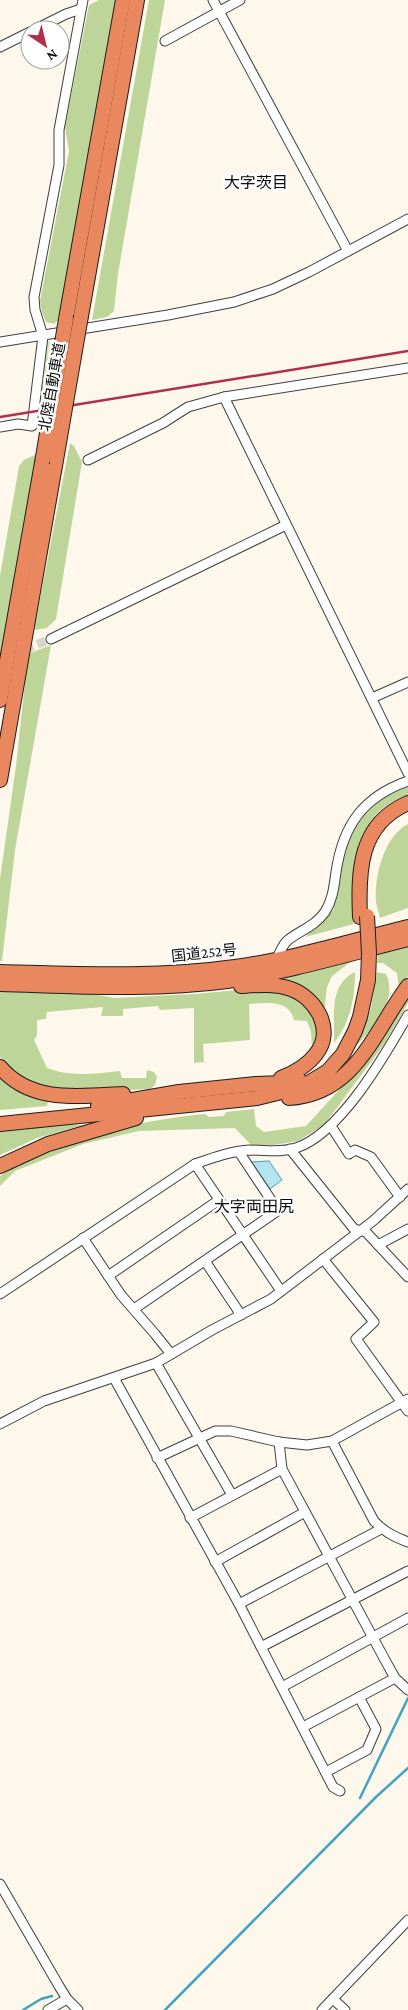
<svg xmlns="http://www.w3.org/2000/svg" width="408" height="2010" viewBox="0 0 408 2010" font-family="'Crimson Pro','Noto Sans JP',serif">
<style>
.green{fill:#d7e5b9}
.forest{fill:#bed599}
.water{fill:#b5e4f1;stroke:#41a4c3}
.lines{fill:none;stroke-linecap:round;stroke-linejoin:round}
.stream{stroke:#41a4c3;stroke-width:2.5}
.minor-tunnel{stroke:#dad4ca;stroke-width:9;stroke-dasharray:9 4.5;stroke-linecap:butt}
.minor-casing{stroke:#3f3f3f;stroke-width:11}
.highway-casing{stroke:#1d1d1d;stroke-width:16}
.minor{stroke:#fff;stroke-width:9}
.highway{stroke:#e9875e;stroke-width:14}
.rail{stroke:#b12f4a;stroke-width:2.5}
.highway-bridge-casing{stroke:#1d1d1d;stroke-width:16;stroke-linecap:butt}
.highway-bridge{stroke:#e9875e;stroke-width:14}
.labels{text-anchor:middle;stroke-width:5;stroke-linejoin:round;paint-order:stroke}
.street-label{font-size:15px;fill:#0c0c0c;stroke:#fff}
.neighbourhood-label{font-size:16px;fill:#0c0c0c;stroke:#fff}
</style>
<rect width="100%" height="100%" fill="#fef7ec"/>
<path class="green" d="M48,341L55,343L46,400L35,401L45,345Z"/>
<g class="forest">
<path d="M99,0H116L74,250L60,318L54,324L46,322L42,312L40,301L69,151L65,127L89,5Z"/>
<path d="M149,0H165L118,274L114,311L107,317L92,320Z"/>
<path d="M70,443L74,446L82,462L56,619L47,628L34,630Z"/>
<path d="M37,454L1,657H0V576L19,466L24,460Z"/>
<path d="M51,645L15,850L2,961H0V879L16,766L28,654Z"/>
<path d="M408,783V795C351,812 353,876 354,924L305,937L333,910L340,860L355,823L382,793Z"/>
<path d="M408,824V908L380,918C379,913 377,908 376,902C374,877 384,836 408,824Z"/>
<path d="M408,946V976L399,988L397,973L383,963H377L378,954Z"/>
<path d="M353,960L332,976L327,987L324,1012L260,977Z"/>
<path d="M355,972C355,998 350,1023 334,1043C335,1018 328,985 355,972Z"/>
<path d="M377,972L386,974C399,1001 372,1029 355,1047L364,1029L371,1008Z"/>
<path d="M0,987L87,993L115,998L195,994L258,988L294,995L313,1009C316,1023 321,1036 312,1048L311,1032L307,1021L294,1020C289,999 266,1003 249,1004L250,1040L203,1044L204,1062L194,1063V1008L160,1010L158,1006L123,1009V1016H101L103,1007L47,1012L46,1019L37,1020V1035L34,1040L47,1068C71,1077 95,1074 120,1071L122,1078H146L147,1070L154,1072L157,1077L155,1085L150,1089L78,1092L48,1091L12,1072L0,1057Z"/>
<path d="M408,992V1003L385,1043L324,1125L298,1141L274,1145L252,1146L235,1128L139,1131L83,1144L15,1171L0,1186V1176C49,1139 144,1120 205,1114L209,1117L224,1116L226,1112L254,1109L256,1126L264,1132L306,1126L361,1066Z"/>
<path d="M0,1076C6,1085 15,1091 26,1094C34,1097 42,1095 48,1102L47,1106L0,1110Z"/>
<path d="M64,1125H83L37,1138L0,1155V1130Z"/>
</g>
<path class="water" d="M269,1161L282,1180L270,1189L251,1162Z"/>
<g class="lines">
<g class="stream">
<path d="M360,1798L408,1698"/>
<path d="M23,2010L41,1999L52,1996"/>
<path d="M165,2010L376,1797L408,1768"/>
</g>
<path class="minor-tunnel" d="M0,660L51,639"/>
<defs>
<g id="minor">
<path d="M213,0L348,251"/>
<path d="M34,30L66,14L81,9"/>
<path d="M165,41L240,0"/>
<path d="M0,47L30,32"/>
<path d="M0,342L168,315L234,302L273,289L309,272L408,219"/>
<path d="M224,397L408,773"/>
<path d="M0,427L18,424L32,426L43,336L35,310L34,297L59,165V130L83,0"/>
<path d="M88,460L163,423L188,407L224,397L408,368"/>
<path d="M51,639L286,525"/>
<path d="M372,698L408,682"/>
<path d="M276,960C280,953 282,945 288,940C301,930 315,926 325,912C333,899 334,886 336,872C343,825 363,797 408,781"/>
<path d="M331,1126L349,1154L355,1150L371,1157L400,1197"/>
<path d="M290,1149L354,1229L366,1232L408,1277"/>
<path d="M195,1164L281,1291"/>
<path d="M83,1238L121,1295L155,1334L171,1354"/>
<path d="M378,1245L408,1229"/>
<path d="M323,1259L374,1322L356,1339L408,1411"/>
<path d="M205,1261L241,1315"/>
<path d="M108,1276L219,1200"/>
<path d="M0,1294L195,1164C212,1158 231,1151 250,1150C266,1150 281,1153 296,1148C341,1133 385,1055 408,1015"/>
<path d="M134,1309L276,1212L277,1209L239,1152"/>
<path d="M156,1363L232,1495"/>
<path d="M114,1378L239,1604L333,1787L340,1791"/>
<path d="M0,1424L44,1401L156,1363L212,1330L271,1299L373,1221L408,1189"/>
<path d="M332,1441L374,1521C384,1532 395,1537 408,1542"/>
<path d="M279,1442L282,1469L385,1660L395,1678L408,1690"/>
<path d="M157,1458L215,1431H231L279,1442L307,1445L332,1441L408,1399"/>
<path d="M190,1518L282,1469"/>
<path d="M215,1562L305,1512"/>
<path d="M239,1604L381,1529"/>
<path d="M261,1647L408,1571"/>
<path d="M282,1687L408,1618"/>
<path d="M303,1727L395,1678"/>
<path d="M326,1772L367,1750L376,1729L359,1697"/>
<path d="M0,1884L59,1986L67,1999L78,2010"/>
<path d="M333,1999L345,2010"/>
<path d="M48,2010L67,1999"/>
<path d="M322,2010L408,1920"/>
</g>
<g id="highway">
<path d="M81,316L137,0"/>
<path d="M66,319L123,0"/>
<path d="M0,700L42,463"/>
<path d="M0,780L56,460"/>
<path d="M360,917C358,871 359,824 408,803"/>
<path d="M0,972C78,974 157,978 235,967C293,959 351,941 408,927"/>
<path d="M0,984C76,986 152,991 227,981C288,972 348,954 408,939"/>
<path d="M241,986C257,985 275,983 291,989C316,998 335,1030 316,1054C307,1066 294,1073 281,1078"/>
<path d="M0,1067C31,1104 80,1096 123,1094"/>
<path d="M289,1098C356,1094 374,1031 408,986"/>
<path d="M98,1106L179,1092L256,1084L285,1083L299,1080"/>
<path d="M0,1124L257,1098L302,1087L328,1071L343,1054L355,1031L360,1017L368,980"/>
<path d="M0,1166L48,1144L136,1118"/>
</g>
</defs>
<use href="#minor" class="minor-casing"/>
<use href="#highway" class="highway-casing"/>
<use href="#minor" class="minor"/>
<use href="#highway" class="highway"/>
<path class="rail" d="M0,417L408,351"/>
<defs>
<g id="highway-bridge">
<path d="M56,460L81,316"/>
<path d="M42,463L66,319"/>
<path d="M367,916L369,953L368,980"/>
</g>
</defs>
<use href="#highway-bridge" class="highway-bridge-casing"/>
<use href="#highway-bridge" class="highway-bridge"/>
</g>
<g class="labels">
<g class="street-label">
<text transform="translate(52 387) rotate(-80)" y="5">北陸自動車道</text>
<text transform="translate(204 953) rotate(-6)" y="5">国道252号</text>
</g>
<g class="neighbourhood-label">
<text x="256" y="188">大字茨目</text>
<text x="254" y="1212">大字両田尻</text>
</g>
</g>
<g transform="translate(45 45) rotate(145)"><circle r="24" fill="#ffffff" stroke="#9e9e9e"/>
<path d="M0-4L9 19L0 12L-9 19Z" fill="#b12f4a"/>
<text y="-8" font-size="14" font-weight="bold" text-anchor="middle" fill="#0c0c0c">N</text>
</g>
</svg>
